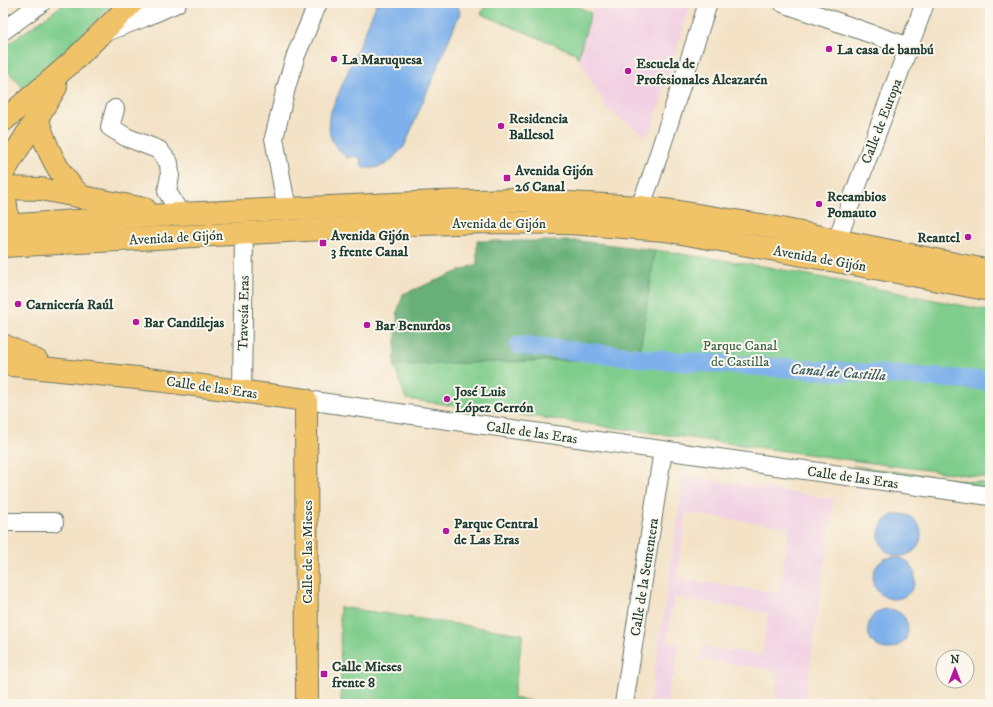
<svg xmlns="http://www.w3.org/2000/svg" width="993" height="707" viewBox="0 0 993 707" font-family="'IM FELL DW Pica',serif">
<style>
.built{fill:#f1d0e3;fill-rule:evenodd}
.green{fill:#7fcd8c;stroke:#4f8560}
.forest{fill:#67b078;stroke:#437656}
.water{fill:#7eb1eb;stroke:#4e7790}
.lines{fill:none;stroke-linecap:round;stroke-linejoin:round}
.canal{stroke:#7eb1eb;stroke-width:19}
.minor-casing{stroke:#697767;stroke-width:20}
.major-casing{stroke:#697767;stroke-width:24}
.highway-casing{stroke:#697767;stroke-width:24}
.minor{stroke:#fff;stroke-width:18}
.major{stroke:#f1c369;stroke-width:22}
.highway{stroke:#f1c369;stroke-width:22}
.poi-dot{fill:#b5179e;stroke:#fbf7ec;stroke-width:1.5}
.labels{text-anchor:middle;stroke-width:4;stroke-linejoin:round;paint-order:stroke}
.poi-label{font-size:14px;font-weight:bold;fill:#1f3d34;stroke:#fbf7ec;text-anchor:start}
.street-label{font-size:14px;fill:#1f3d34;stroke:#fbf7ec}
.park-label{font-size:14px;fill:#37614a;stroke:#fbf7ec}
.water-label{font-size:15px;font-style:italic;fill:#375a62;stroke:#fbf7ec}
</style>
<rect width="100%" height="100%" fill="#fbf7ec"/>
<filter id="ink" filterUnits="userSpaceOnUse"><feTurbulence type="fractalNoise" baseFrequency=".025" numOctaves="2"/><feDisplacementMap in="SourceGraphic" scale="8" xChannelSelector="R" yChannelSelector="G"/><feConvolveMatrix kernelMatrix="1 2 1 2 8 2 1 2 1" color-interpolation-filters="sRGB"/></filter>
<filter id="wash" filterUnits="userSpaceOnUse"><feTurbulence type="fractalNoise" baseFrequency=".012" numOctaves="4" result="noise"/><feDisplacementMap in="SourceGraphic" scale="16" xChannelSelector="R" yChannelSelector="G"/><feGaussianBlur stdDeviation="0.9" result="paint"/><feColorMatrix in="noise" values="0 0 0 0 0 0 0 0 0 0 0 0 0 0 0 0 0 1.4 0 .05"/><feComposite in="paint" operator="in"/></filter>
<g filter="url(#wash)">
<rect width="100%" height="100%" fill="#f3e2c6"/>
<g class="built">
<path d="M595,3H691L652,128L646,136L608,110L578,58Z"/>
<path d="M684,476L834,499L804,704H791L792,700L775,698L778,671L700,659L702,646L762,655L768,613L674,597L667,642L679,644L674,678H671L667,704H650ZM686,513L789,527L779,593L677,578Z"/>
</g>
<g class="green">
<path d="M65,3H114L25,90L3,66V48Z"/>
<path d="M492,3H576L579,7L591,13L578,58L575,53L481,14L485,6Z"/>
<path d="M655,250L768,267L990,311V478L887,465L406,399L394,365L639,358Z"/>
<path d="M853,466L990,484V489L892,475Z"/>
<path d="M340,607L523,634L513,698L548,704H341Z"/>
</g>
<path class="forest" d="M477,241H579L655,250L639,358L394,365L398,310L403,294L477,264Z"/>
<g class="water">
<path d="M377,3H457L460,13L404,147L387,164L374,168H363L360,158L353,156L347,158C331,142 328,138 329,116Z"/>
<circle cx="900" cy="535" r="21"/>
<circle cx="894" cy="578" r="21"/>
<circle cx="888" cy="629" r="20"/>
<path d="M860,698H871L887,704H849Z"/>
</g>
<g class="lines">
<path class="canal" d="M519,345L662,360L990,381"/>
</g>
</g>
<g filter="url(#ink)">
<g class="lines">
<defs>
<g id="minor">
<path d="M783,3L909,47"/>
<path d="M3,31L41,3"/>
<path d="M103,33L143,18L177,3"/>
<path d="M115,109L110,127L126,137L159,150L169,163L170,176L167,191L180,214"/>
<path d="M291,209L284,194L274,138L286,88L296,55L318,3"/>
<path d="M631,215L640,207L651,178L708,3"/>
<path d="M837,240L925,3"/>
<path d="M242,391L244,234"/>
<path d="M306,400L990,496"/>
<path d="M3,522H54"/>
<path d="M624,704L663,450"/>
</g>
<g id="major">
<path d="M37,117C46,148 58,176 83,198"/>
<path d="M3,121L72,62L132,3"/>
<path d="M3,173L56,87"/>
<path d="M3,193C8,208 8,220 3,236"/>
<path d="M3,345L37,361"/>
<path d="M3,364L165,381L306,400L307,704"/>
</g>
<g id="highway">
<path d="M3,188L41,189L145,209"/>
<path d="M3,226L180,214L437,202L516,200L640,207L679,212L761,225L990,271"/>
<path d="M3,246L420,224L490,222L569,223L665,230L897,272L990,290"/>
</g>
</defs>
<use href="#minor" class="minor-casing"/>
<use href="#major" class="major-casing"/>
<use href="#highway" class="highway-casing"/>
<use href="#minor" class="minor"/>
<use href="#major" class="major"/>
<use href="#highway" class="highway"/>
</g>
</g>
<g class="poi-dot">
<circle cx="829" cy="49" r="4"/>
<circle cx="334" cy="59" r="4"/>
<circle cx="628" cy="71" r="4"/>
<circle cx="501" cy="126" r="4"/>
<rect x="503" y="174" width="8" height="8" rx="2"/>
<circle cx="819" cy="204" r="4"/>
<circle cx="968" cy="237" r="4"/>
<rect x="319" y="239" width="8" height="8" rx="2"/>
<circle cx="18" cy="304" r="4"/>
<circle cx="136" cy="322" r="4"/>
<circle cx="367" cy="325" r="4"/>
<circle cx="447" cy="399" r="4"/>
<circle cx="446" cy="531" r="4"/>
<rect x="320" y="670" width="8" height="8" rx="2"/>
</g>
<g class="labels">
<g class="poi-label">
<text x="837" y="54">La casa de bambú</text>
<text x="342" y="64">La Maruquesa</text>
<text x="636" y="68">Escuela de<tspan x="636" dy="16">Profesionales Alcazarén</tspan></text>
<text x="509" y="123">Residencia<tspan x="509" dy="16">Ballesol</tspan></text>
<text x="515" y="175">Avenida Gijón<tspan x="515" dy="16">26 Canal</tspan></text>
<text x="827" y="201">Recambios<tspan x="827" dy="16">Pomauto</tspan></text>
<text x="331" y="240">Avenida Gijón<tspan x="331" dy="16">3 frente Canal</tspan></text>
<text x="960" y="242" text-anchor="end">Reantel</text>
<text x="26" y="309">Carnicería Raúl</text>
<text x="144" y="327">Bar Candilejas</text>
<text x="375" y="330">Bar Benurdos</text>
<text x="455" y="396">José Luis<tspan x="455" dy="16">López Cerrón</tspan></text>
<text x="454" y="528">Parque Central<tspan x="454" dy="16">de Las Eras</tspan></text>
<text x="332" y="671">Calle Mieses<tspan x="332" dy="16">frente 8</tspan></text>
</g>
<g class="street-label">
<text transform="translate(881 121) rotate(-69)" y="5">Calle de Europa</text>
<text x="499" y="228">Avenida de Gijón</text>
<text transform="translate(176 237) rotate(-3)" y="5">Avenida de Gijón</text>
<text transform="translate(820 258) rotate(10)" y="5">Avenida de Gijón</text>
<text transform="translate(243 313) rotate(-89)" y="5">Travesía Eras</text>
<text transform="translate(212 387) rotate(8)" y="5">Calle de las Eras</text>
<text transform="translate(532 432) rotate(8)" y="5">Calle de las Eras</text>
<text transform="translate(853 477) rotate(8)" y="5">Calle de las Eras</text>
<text transform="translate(307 552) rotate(-90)" y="5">Calle de las Mieses</text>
<text transform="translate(644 577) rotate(-81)" y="5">Calle de la Sementera</text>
</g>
<g class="park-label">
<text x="740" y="350">Parque Canal<tspan x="740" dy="16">de Castilla</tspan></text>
</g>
<g class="water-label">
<text transform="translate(838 372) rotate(4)" y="5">Canal de Castilla</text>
</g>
</g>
<rect width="993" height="707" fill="none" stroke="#fbf7ec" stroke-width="16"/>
<g transform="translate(955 669)"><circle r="19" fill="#fbf7ec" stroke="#a3ada2"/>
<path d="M0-3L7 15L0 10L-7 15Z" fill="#b5179e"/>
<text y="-6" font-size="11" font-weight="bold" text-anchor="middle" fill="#1f3d34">N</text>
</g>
</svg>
